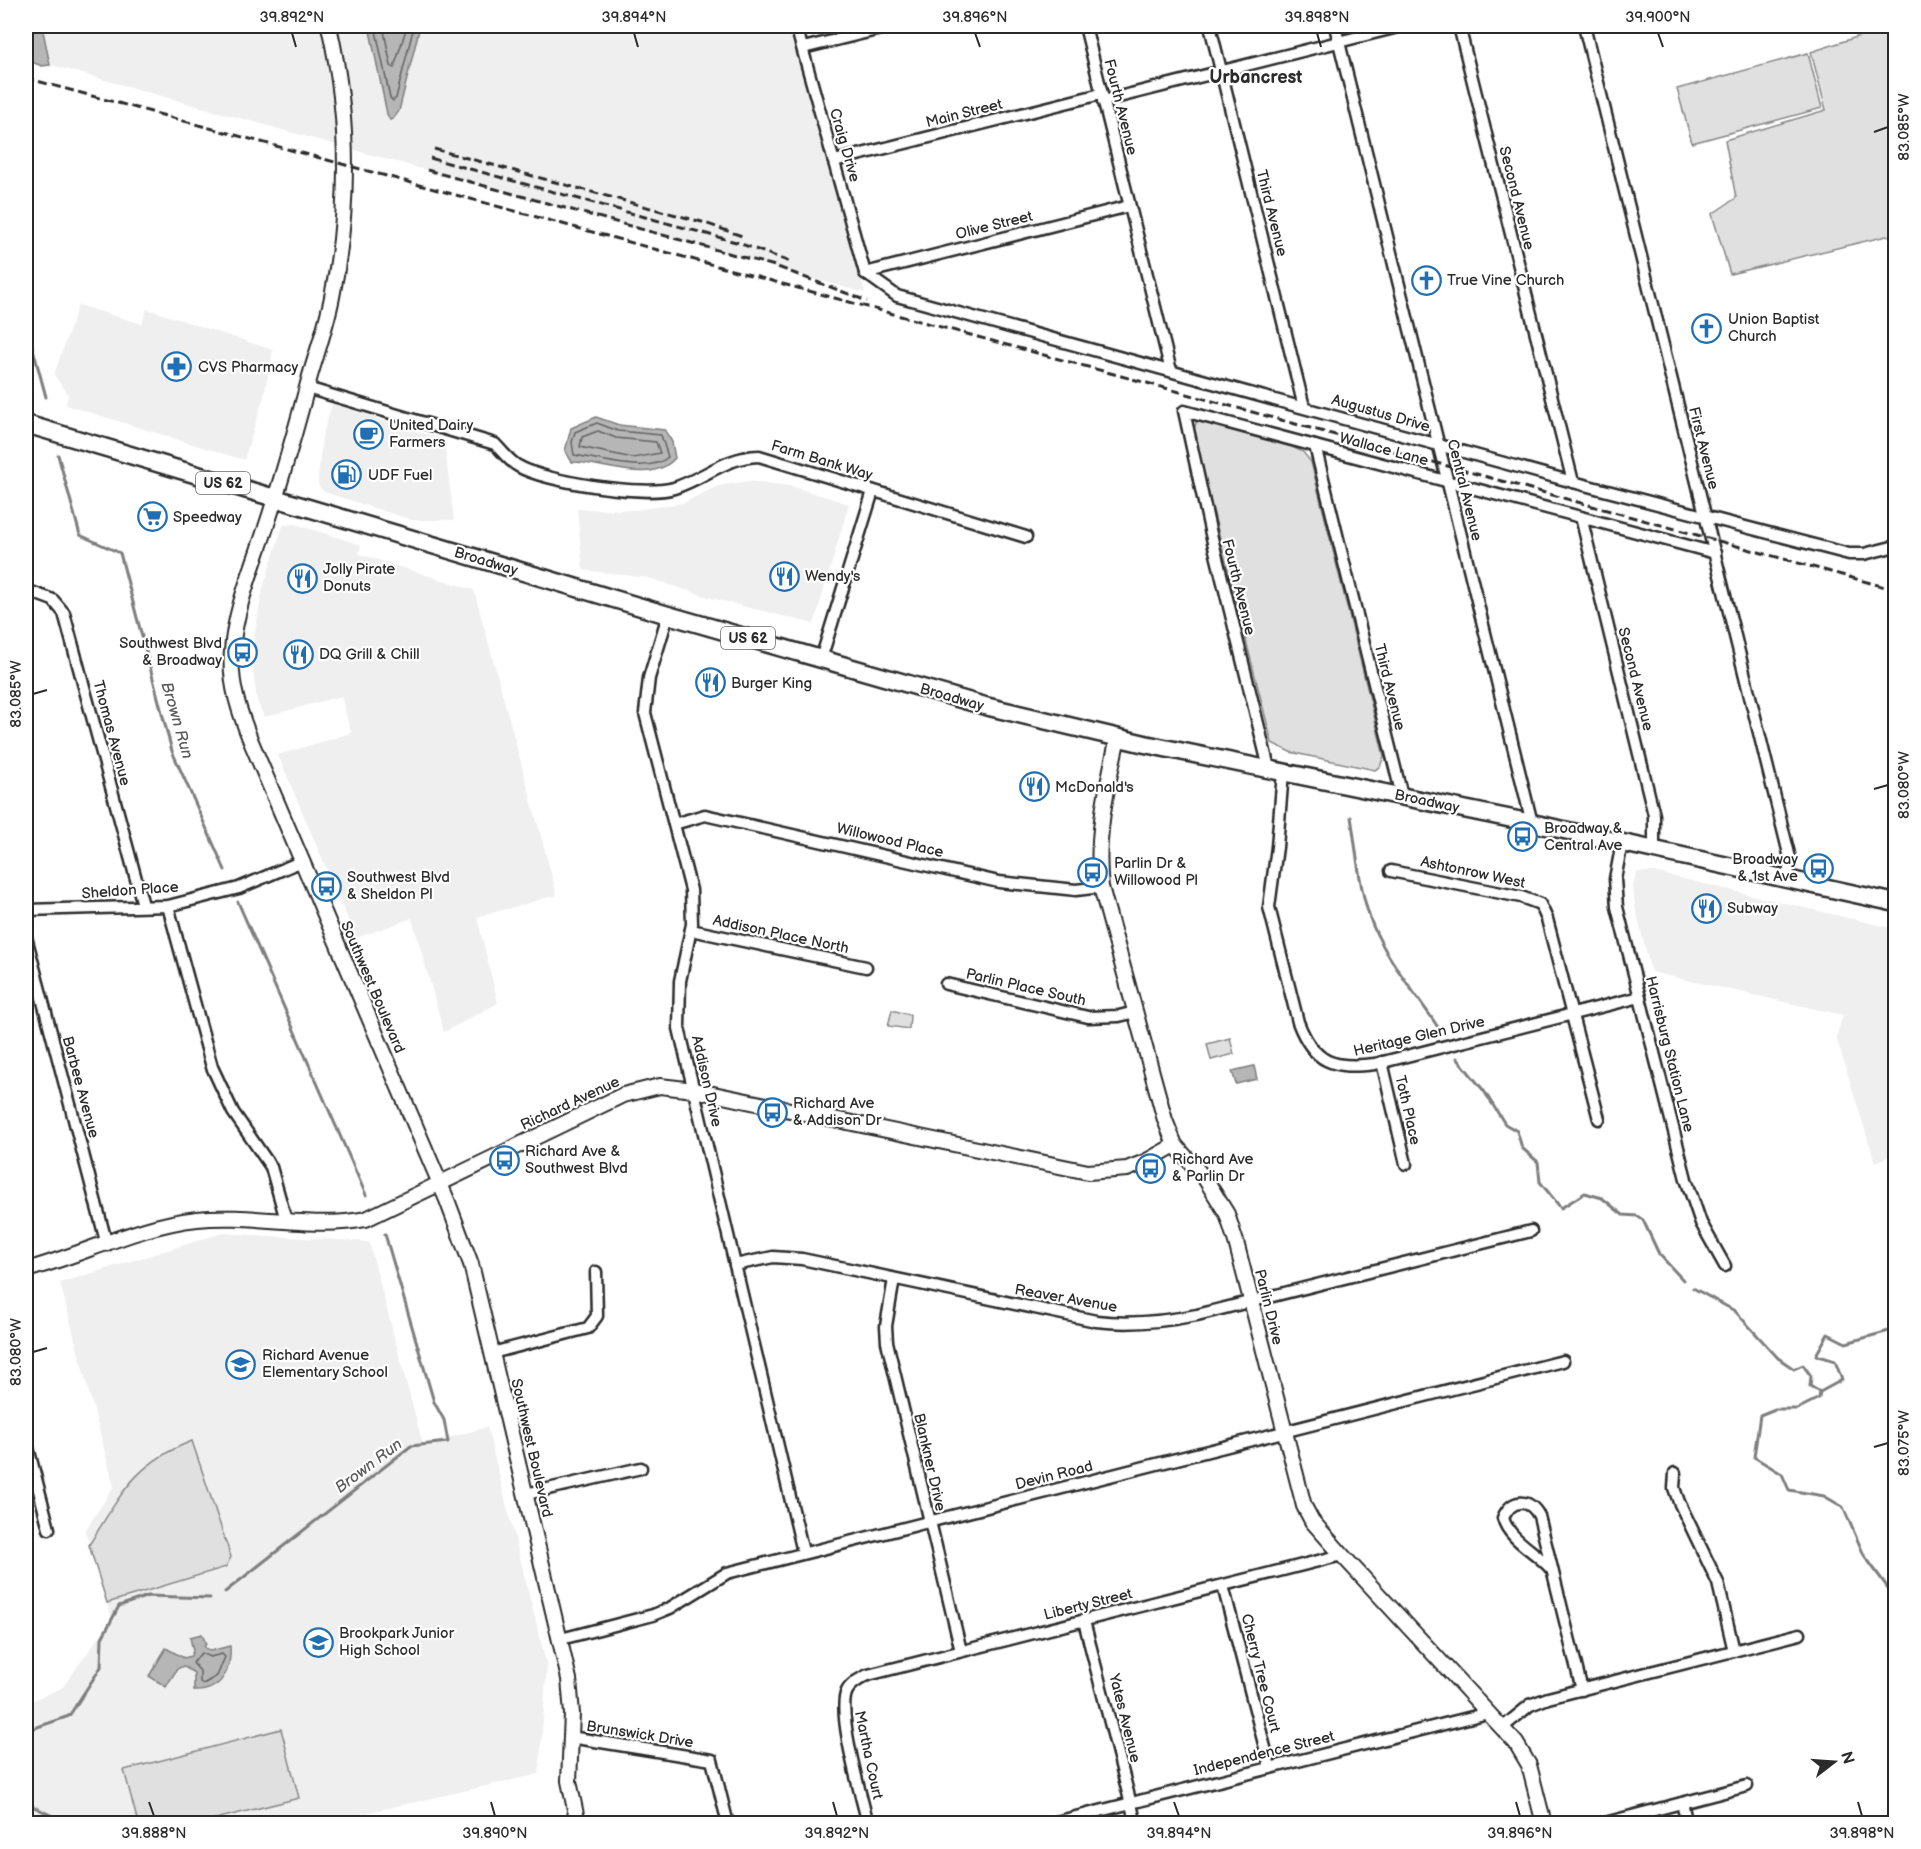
<svg xmlns="http://www.w3.org/2000/svg" width="1921" height="1849" viewBox="0 0 1921 1849" font-family="'Balsamiq Sans',sans-serif">
<style>
.built{fill:#efefef}
.green{fill:#e0e0e0;stroke:#868686;stroke-width:1.5}
.water{fill:#b6b6b6;stroke:#7e7e7e;stroke-width:1.5}
.lines{fill:none;stroke-linecap:round;stroke-linejoin:round}
.shore{stroke:#636363;stroke-width:1.5}
.stream{stroke:#7e7e7e;stroke-width:3}
.minor-casing{stroke:#2b2b2b;stroke-width:15}
.tertiary-casing{stroke:#2b2b2b;stroke-width:18}
.primary-casing{stroke:#2b2b2b;stroke-width:21}
.minor{stroke:#fff;stroke-width:10}
.tertiary{stroke:#fff;stroke-width:14}
.primary{stroke:#fff;stroke-width:16}
.rail{stroke:#2b2b2b;stroke-width:3;stroke-dasharray:9 4.5;stroke-linecap:butt}
.ticks{fill:none;stroke:#2b2b2b;stroke-width:2}
.labels{text-anchor:middle;stroke-width:4.5;stroke-linejoin:round;paint-order:stroke}
.shield{fill:#fff;stroke:#6b6b6b;stroke-width:1.5}
.shield-label{font-size:14px;font-weight:bold;fill:#2b2b2b}
.street-label{font-size:15px;fill:#2b2b2b;stroke:#fff}
.poi-label{font-size:15px;fill:#2b2b2b;stroke:#fff;text-anchor:start}
.water-label{font-size:16px;font-style:italic;fill:#5c5c5c;stroke:#fff}
.quarter-label{font-size:18px;font-weight:bold;fill:#2b2b2b;stroke:#fff}
.neatline{fill:none;stroke:#2b2b2b;stroke-width:2}
.ticks-label{font-size:15px;text-anchor:middle;fill:#2b2b2b}
</style>
<rect width="100%" height="100%" fill="#fff"/>
<filter id="ink" filterUnits="userSpaceOnUse"><feTurbulence type="fractalNoise" baseFrequency=".0167" numOctaves="2"/><feDisplacementMap in="SourceGraphic" scale="12" xChannelSelector="R" yChannelSelector="G"/><feConvolveMatrix kernelMatrix="1 2 1 2 8 2 1 2 1" color-interpolation-filters="sRGB"/></filter>
<g filter="url(#ink)">
<g class="built">
<path d="M26,26H793L865,293L26,58Z"/>
<path d="M78,305L142,324L147,309L273,350L264,396L244,460L66,405L68,394L54,375Z"/>
<path d="M332,404L444,440L454,520H412L324,492L318,485V478L322,437Z"/>
<path d="M749,481L791,486L849,504L814,624L711,598L649,578L583,570L577,509L635,510L683,503L718,486Z"/>
<path d="M295,524L361,545L359,554L474,590L557,895L477,917L498,1003L444,1032L412,918L356,938L278,755L351,733L341,696L264,717L257,701L251,654L263,588L283,525Z"/>
<path d="M1637,872H1654L1895,929V1154L1875,1162L1836,1037L1843,1015L1651,972L1635,906L1633,886Z"/>
<path d="M223,1233L369,1242L423,1445L487,1427L547,1666L539,1774L322,1823H26V1703L62,1688L112,1619L85,1531L114,1486L60,1283Z"/>
</g>
<g class="green">
<path d="M1890,26H1896L1895,234L1730,274L1712,214L1736,198L1725,140L1826,110L1811,52Z"/>
<path d="M1808,53L1822,108L1692,143L1677,89Z"/>
<path d="M1197,420L1292,447L1303,452L1311,462L1384,756L1380,767L1375,770L1290,752L1272,743L1193,432Z"/>
<path d="M892,1010L910,1015L909,1029L888,1026Z"/>
<path d="M1230,1038L1234,1054L1211,1060L1207,1044Z"/>
<path d="M192,1441L231,1557L226,1567L107,1603L89,1545C121,1495 133,1464 192,1441Z"/>
<path d="M281,1729L299,1798L200,1823H138L124,1770Z"/>
</g>
<g class="water">
<path d="M26,26H42L50,65L42,66L26,60Z"/>
<path d="M369,26H420L399,111L393,119L390,120L387,114Z"/>
<path d="M596,417L619,425L665,430L672,442L675,458C651,486 603,462 572,462L565,451L571,428Z"/>
<path d="M1254,1066L1257,1079L1236,1084L1232,1071Z"/>
<path d="M202,1634L206,1644L204,1647L210,1651L230,1646C232,1670 221,1692 194,1691V1673L183,1666L177,1669L166,1687L149,1676L166,1648L184,1658L191,1656L193,1651L190,1637Z"/>
</g>
<g class="lines">
<g class="shore">
<path d="M375,26L390,98L393,101L396,98L414,26"/>
<path d="M383,26L391,66L394,68L407,26"/>
<path d="M597,423L618,431L661,435L668,457C649,475 597,458 574,455L572,442L575,432Z"/>
<path d="M598,431L616,438L656,442L660,453L633,458L580,447L582,437Z"/>
<path d="M201,1653L210,1657L222,1654L225,1657L217,1676L203,1684L200,1682V1671L193,1663Z"/>
</g>
<g class="stream">
<path d="M26,323L46,397"/>
<path d="M58,455L80,535L120,553L172,751L225,870"/>
<path d="M1351,817C1357,853 1359,892 1373,926C1390,965 1419,997 1441,1032"/>
<path d="M238,902L366,1195"/>
<path d="M1457,1058L1484,1091L1505,1124L1517,1131L1522,1148L1538,1162L1540,1182L1561,1208L1585,1193L1602,1198L1623,1215L1637,1216L1643,1220L1659,1254L1683,1280"/>
<path d="M1693,1288L1735,1311L1778,1358L1794,1369L1803,1365L1811,1376L1810,1386L1820,1392"/>
<path d="M1896,1329L1846,1343L1828,1334L1816,1355L1835,1361L1842,1380L1820,1392L1819,1398L1797,1409H1775L1760,1415L1754,1457L1782,1474L1789,1490L1824,1496L1843,1507L1864,1555L1896,1599"/>
<path d="M225,1592L411,1446L448,1442L444,1420L434,1402L385,1234"/>
<path d="M26,1731L69,1716L101,1667L102,1638L119,1606L148,1596L210,1598"/>
<path d="M26,1803L69,1824"/>
</g>
<defs>
<g id="minor">
<path d="M796,26L865,273"/>
<path d="M1085,26L1171,371"/>
<path d="M1210,26L1304,407"/>
<path d="M1335,26L1532,823"/>
<path d="M1459,26L1573,482"/>
<path d="M1584,26L1790,858L1788,879"/>
<path d="M803,48L893,26"/>
<path d="M1103,101L1402,26"/>
<path d="M834,161L1101,94"/>
<path d="M865,273L897,296L1573,482L1849,554H1864L1896,546"/>
<path d="M865,273L1129,206"/>
<path d="M307,388L495,444C502,451 509,461 518,466C544,482 646,497 674,488C705,478 725,457 759,456L1026,537"/>
<path d="M1315,446L1402,796"/>
<path d="M1581,517L1654,815V850"/>
<path d="M26,590L53,600L64,613L143,905"/>
<path d="M668,615L649,678L645,713L691,890L692,924L680,981L679,1028L803,1552"/>
<path d="M821,659L873,491"/>
<path d="M1269,768L1210,530L1184,411L1715,553"/>
<path d="M1283,772L1277,847L1269,907L1298,1022C1314,1064 1334,1069 1375,1064L1640,997"/>
<path d="M674,824L705,815L999,882L1076,890L1101,887"/>
<path d="M1622,843L1615,879L1617,907L1686,1179L1701,1223L1725,1266"/>
<path d="M1391,871L1521,897L1540,904L1547,919L1599,1119"/>
<path d="M168,906L212,1067L233,1112L271,1167L286,1220"/>
<path d="M26,910L168,906L239,888L302,861"/>
<path d="M691,930L866,967"/>
<path d="M26,937L107,1245"/>
<path d="M946,984L1088,1017L1119,1016L1135,1012"/>
<path d="M1382,1062L1406,1164"/>
<path d="M735,1265L773,1257L802,1259L1096,1321C1131,1325 1162,1322 1197,1315L1531,1231"/>
<path d="M894,1279L886,1326L887,1342L961,1651"/>
<path d="M492,1353L588,1328L597,1316L596,1272"/>
<path d="M26,1440L49,1529"/>
<path d="M1675,1473L1674,1488L1679,1502L1718,1583L1734,1651"/>
<path d="M526,1494L641,1468"/>
<path d="M1551,1569C1537,1552 1509,1540 1503,1518C1511,1499 1529,1497 1539,1516L1582,1690"/>
<path d="M1223,1586L1270,1767"/>
<path d="M1084,1621L1136,1824"/>
<path d="M561,1639L653,1615L670,1608L727,1573L1563,1361"/>
<path d="M1502,1728L1530,1705L1548,1698L1800,1634"/>
<path d="M570,1737L712,1760L728,1824"/>
<path d="M1682,1803L1687,1824"/>
<path d="M868,1824C862,1798 836,1712 847,1691C851,1683 860,1679 868,1675L1342,1555"/>
<path d="M1048,1824L1488,1713"/>
<path d="M1601,1824L1747,1786"/>
</g>
<g id="tertiary">
<path d="M329,26C349,114 350,207 332,297C327,323 318,349 310,376C297,425 283,475 267,524C254,565 235,608 232,651C229,684 240,714 252,744L447,1200L471,1264L569,1679L572,1714L569,1781L578,1824"/>
<path d="M1118,737C1107,787 1095,836 1101,887L1165,1120L1175,1145L1206,1180L1227,1214L1236,1242L1304,1506L1312,1521L1342,1555L1516,1743L1529,1765L1544,1824"/>
<path d="M26,1270C82,1255 140,1225 197,1219C253,1213 311,1230 366,1219L623,1095L660,1086L694,1090L1088,1172L1127,1169L1145,1162L1175,1145"/>
</g>
<path id="primary" d="M26,424L668,615L985,706L1145,744L1532,823L1896,903"/>
</defs>
<use href="#minor" class="minor-casing"/>
<use href="#tertiary" class="tertiary-casing"/>
<use href="#primary" class="primary-casing"/>
<use href="#minor" class="minor"/>
<use href="#tertiary" class="tertiary"/>
<use href="#primary" class="primary"/>
<g class="rail">
<path d="M26,78L1169,389L1896,590"/>
<path d="M434,149L702,222L742,236"/>
<path d="M430,158L736,242L793,263"/>
<path d="M427,170L775,266L867,301"/>
</g>
</g>
</g>
<path class="ticks" d="M292,33L296,47M634,33L638,47M975,33L980,47M1317,33L1321,47M1658,33L1663,47M1874,132L1888,127M33,694L47,690M1874,789L1888,785M33,1352L47,1348M1874,1447L1888,1443M149,1802L154,1816M491,1802L495,1816M833,1802L837,1816M1174,1802L1179,1816M1516,1802L1520,1816M1858,1802L1862,1816"/>
<defs>
<symbol id="church-ring" viewBox="-11 -11 22 22"><circle r="9.5" fill="#fff" stroke="#1f6fb2" stroke-width="1.5"/><path d="M-1.2-6h2.4v3.5h3.3v2.4h-3.3V6h-2.4V-.1h-3.3v-2.4h3.3Z" fill="#1f6fb2"/></symbol>
<symbol id="pharmacy-ring" viewBox="-11 -11 22 22"><circle r="9.5" fill="#fff" stroke="#1f6fb2" stroke-width="1.5"/><path d="M-2-6h4v4h4v4h-4v4h-4v-4h-4v-4h4Z" fill="#1f6fb2"/></symbol>
<symbol id="cafe-ring" viewBox="-11 -11 22 22"><circle r="9.5" fill="#fff" stroke="#1f6fb2" stroke-width="1.5"/><path d="M-5.5-4.5H6V0H3Q3 3.5 0 3.5H-2.5Q-5.5 3.5-5.5 0ZM3-3.2v2h1.7v-2ZM-6 4.5H4V6H-6Z" fill="#1f6fb2"/></symbol>
<symbol id="fuel-ring" viewBox="-11 -11 22 22"><circle r="9.5" fill="#fff" stroke="#1f6fb2" stroke-width="1.5"/><path d="M-5.5-6h7V0h2V4h1.3V-2.5L3-4.5l.8-.8L6-3V5H2.5V1h-1V6h-7ZM-4.2-4.7v3.2H.2V-4.7Z" fill="#1f6fb2"/></symbol>
<symbol id="supermarket-ring" viewBox="-11 -11 22 22"><circle r="9.5" fill="#fff" stroke="#1f6fb2" stroke-width="1.5"/><path d="M-6-5.5h2.5l.6 2H6L4.5 2H-2.5L-4.4-4H-6ZM-1.5 3.2a1.3 1.3 0 1 0 .1 0ZM3 3.2a1.3 1.3 0 1 0 .1 0Z" fill="#1f6fb2"/></symbol>
<symbol id="restaurant-ring" viewBox="-11 -11 22 22"><circle r="9.5" fill="#fff" stroke="#1f6fb2" stroke-width="1.5"/><path d="M-5-6h1v4h1v-4h1v4h1v-4h1v5L-1.5 .5V6h-2V.5L-5-1ZM5-6V6H3V1.5H1.5Q1.5-4 5-6Z" fill="#1f6fb2"/></symbol>
<symbol id="bus-ring" viewBox="-11 -11 22 22"><circle r="9.5" fill="#fff" stroke="#1f6fb2" stroke-width="1.5"/><path d="M-5-6H5V4H4V6H2V4H-2V6H-4V4H-5ZM-3.5-4V0h7V-4ZM-3.5 1.2v1.5H-2V1.2ZM2 1.2v1.5H3.5V1.2Z" fill="#1f6fb2"/></symbol>
<symbol id="school-ring" viewBox="-11 -11 22 22"><circle r="9.5" fill="#fff" stroke="#1f6fb2" stroke-width="1.5"/><path d="M0-5L7-2L0 1L-7-2ZM-4 1L0 2.5L4 1V4Q0 6-4 4Z" fill="#1f6fb2"/></symbol>
</defs>
<g fill-rule="evenodd">
<use href="#church-ring" x="1410" y="264" width="33" height="33"/>
<use href="#church-ring" x="1690" y="312" width="33" height="33"/>
<use href="#pharmacy-ring" x="160" y="350" width="33" height="33"/>
<use href="#cafe-ring" x="352" y="418" width="33" height="33"/>
<use href="#fuel-ring" x="330" y="458" width="33" height="33"/>
<use href="#supermarket-ring" x="136" y="500" width="33" height="33"/>
<use href="#restaurant-ring" x="768" y="560" width="33" height="33"/>
<use href="#restaurant-ring" x="286" y="562" width="33" height="33"/>
<use href="#bus-ring" x="226" y="636" width="33" height="33"/>
<use href="#restaurant-ring" x="282" y="638" width="33" height="33"/>
<use href="#restaurant-ring" x="694" y="666" width="33" height="33"/>
<use href="#restaurant-ring" x="1018" y="770" width="33" height="33"/>
<use href="#bus-ring" x="1506" y="820" width="33" height="33"/>
<use href="#bus-ring" x="1802" y="852" width="33" height="33"/>
<use href="#bus-ring" x="1076" y="856" width="33" height="33"/>
<use href="#bus-ring" x="310" y="870" width="33" height="33"/>
<use href="#restaurant-ring" x="1690" y="892" width="33" height="33"/>
<use href="#bus-ring" x="756" y="1096" width="33" height="33"/>
<use href="#bus-ring" x="488" y="1144" width="33" height="33"/>
<use href="#bus-ring" x="1134" y="1152" width="33" height="33"/>
<use href="#school-ring" x="224" y="1348" width="33" height="33"/>
<use href="#school-ring" x="302" y="1626" width="33" height="33"/>
</g>
<g class="labels">
<g class="shield">
<rect x="196" y="472" width="54" height="22" rx="4.5"/>
<rect x="721" y="627" width="54" height="22" rx="4.5"/>
</g>
<g class="shield-label">
<text x="223" y="488">US 62</text>
<text x="748" y="643">US 62</text>
</g>
<g class="street-label">
<text transform="translate(1121 107) rotate(76)" y="5">Fourth Avenue</text>
<text transform="translate(964 113) rotate(-14)" y="5">Main Street</text>
<text transform="translate(845 145) rotate(74)" y="5">Craig Drive</text>
<text transform="translate(1517 198) rotate(76)" y="5">Second Avenue</text>
<text transform="translate(1272 213) rotate(76)" y="5">Third Avenue</text>
<text transform="translate(994 225) rotate(-14)" y="5">Olive Street</text>
<text transform="translate(1381 413) rotate(16)" y="5">Augustus Drive</text>
<text transform="translate(1704 448) rotate(76)" y="5">First Avenue</text>
<text transform="translate(1384 449) rotate(15)" y="5">Wallace Lane</text>
<text transform="translate(822 460) rotate(17)" y="5">Farm Bank Way</text>
<text transform="translate(1465 490) rotate(76)" y="5">Central Avenue</text>
<text transform="translate(486 561) rotate(17)" y="5">Broadway</text>
<text transform="translate(1239 587) rotate(76)" y="5">Fourth Avenue</text>
<text transform="translate(1636 679) rotate(76)" y="5">Second Avenue</text>
<text transform="translate(1390 687) rotate(76)" y="5">Third Avenue</text>
<text transform="translate(952 697) rotate(16)" y="5">Broadway</text>
<text transform="translate(112 733) rotate(75)" y="5">Thomas Avenue</text>
<text transform="translate(1427 801) rotate(12)" y="5">Broadway</text>
<text transform="translate(890 840) rotate(13)" y="5">Willowood Place</text>
<text transform="translate(1473 872) rotate(12)" y="5">Ashtonrow West</text>
<text transform="translate(130 890) rotate(-4)" y="5">Sheldon Place</text>
<text transform="translate(781 934) rotate(12)" y="5">Addison Place North</text>
<text transform="translate(373 987) rotate(67)" y="5">Southwest Boulevard</text>
<text transform="translate(1026 987) rotate(13)" y="5">Parlin Place South</text>
<text transform="translate(1419 1036) rotate(-13)" y="5">Heritage Glen Drive</text>
<text transform="translate(1670 1054) rotate(76)" y="5">Harrisburg Station Lane</text>
<text transform="translate(707 1081) rotate(77)" y="5">Addison Drive</text>
<text transform="translate(81 1087) rotate(75)" y="5">Barbee Avenue</text>
<text transform="translate(570 1103) rotate(-25)" y="5">Richard Avenue</text>
<text transform="translate(1408 1110) rotate(77)" y="5">Toth Place</text>
<text transform="translate(1066 1298) rotate(10)" y="5">Reaver Avenue</text>
<text transform="translate(1269 1307) rotate(76)" y="5">Parlin Drive</text>
<text transform="translate(532 1448) rotate(77)" y="5">Southwest Boulevard</text>
<text transform="translate(930 1462) rotate(77)" y="5">Blankner Drive</text>
<text transform="translate(1054 1475) rotate(-14)" y="5">Devin Road</text>
<text transform="translate(1088 1604) rotate(-14)" y="5">Liberty Street</text>
<text transform="translate(1261 1673) rotate(76)" y="5">Cherry Tree Court</text>
<text transform="translate(1125 1718) rotate(76)" y="5">Yates Avenue</text>
<text transform="translate(640 1734) rotate(9)" y="5">Brunswick Drive</text>
<text transform="translate(1264 1753) rotate(-14)" y="5">Independence Street</text>
<text transform="translate(869 1755) rotate(78)" y="5">Martha Court</text>
</g>
<g class="poi-label">
<text x="1447" y="285">True Vine Church</text>
<text x="1728" y="324">Union Baptist<tspan x="1728" dy="17">Church</tspan></text>
<text x="198" y="372">CVS Pharmacy</text>
<text x="389" y="430">United Dairy<tspan x="389" dy="17">Farmers</tspan></text>
<text x="368" y="480">UDF Fuel</text>
<text x="173" y="522">Speedway</text>
<text x="323" y="574">Jolly Pirate<tspan x="323" dy="17">Donuts</tspan></text>
<text x="805" y="581">Wendy's</text>
<text x="222" y="648" text-anchor="end">Southwest Blvd<tspan x="222" dy="17">&amp; Broadway</tspan></text>
<text x="319" y="659">DQ Grill &amp; Chill</text>
<text x="731" y="688">Burger King</text>
<text x="1055" y="792">McDonald's</text>
<text x="1544" y="833">Broadway &amp;<tspan x="1544" dy="17">Central Ave</tspan></text>
<text x="1798" y="864" text-anchor="end">Broadway<tspan x="1798" dy="17">&amp; 1st Ave</tspan></text>
<text x="1114" y="868">Parlin Dr &amp;<tspan x="1114" dy="17">Willowood Pl</tspan></text>
<text x="347" y="882">Southwest Blvd<tspan x="347" dy="17">&amp; Sheldon Pl</tspan></text>
<text x="1727" y="913">Subway</text>
<text x="793" y="1108">Richard Ave<tspan x="793" dy="17">&amp; Addison Dr</tspan></text>
<text x="525" y="1156">Richard Ave &amp;<tspan x="525" dy="17">Southwest Blvd</tspan></text>
<text x="1172" y="1164">Richard Ave<tspan x="1172" dy="17">&amp; Parlin Dr</tspan></text>
<text x="262" y="1360">Richard Avenue<tspan x="262" dy="17">Elementary School</tspan></text>
<text x="339" y="1638">Brookpark Junior<tspan x="339" dy="17">High School</tspan></text>
</g>
<g class="water-label">
<text transform="translate(178 720) rotate(74)" y="6">Brown Run</text>
<text transform="translate(368 1465) rotate(-37)" y="6">Brown Run</text>
</g>
<g class="quarter-label">
<text x="1256" y="83">Urbancrest</text>
</g>
</g>
<rect width="1921" height="1849" fill="none" stroke="#fff" stroke-width="66"/>
<g transform="translate(1834 1762) rotate(73)" stroke="#ffffff" stroke-width="4.5" paint-order="stroke">
<path d="M0-4.5L10 22L0 15L-10 22Z" fill="#2b2b2b"/>
<text y="-9" font-size="16" font-weight="bold" text-anchor="middle" fill="#2b2b2b">N</text>
</g>
<rect x="33" y="33" width="1855" height="1783" class="neatline"/>
<g class="ticks-label">
<text x="292" y="22">39.892°N</text>
<text x="634" y="22">39.894°N</text>
<text x="975" y="22">39.896°N</text>
<text x="1317" y="22">39.898°N</text>
<text x="1658" y="22">39.900°N</text>
<text transform="translate(1904 127) rotate(-90)" y="5">83.085°W</text>
<text transform="translate(16 694) rotate(-90)" y="5">83.085°W</text>
<text transform="translate(1904 785) rotate(-90)" y="5">83.080°W</text>
<text transform="translate(16 1352) rotate(-90)" y="5">83.080°W</text>
<text transform="translate(1904 1443) rotate(-90)" y="5">83.075°W</text>
<text x="154" y="1838">39.888°N</text>
<text x="495" y="1838">39.890°N</text>
<text x="837" y="1838">39.892°N</text>
<text x="1179" y="1838">39.894°N</text>
<text x="1520" y="1838">39.896°N</text>
<text x="1862" y="1838">39.898°N</text>
</g>
</svg>
